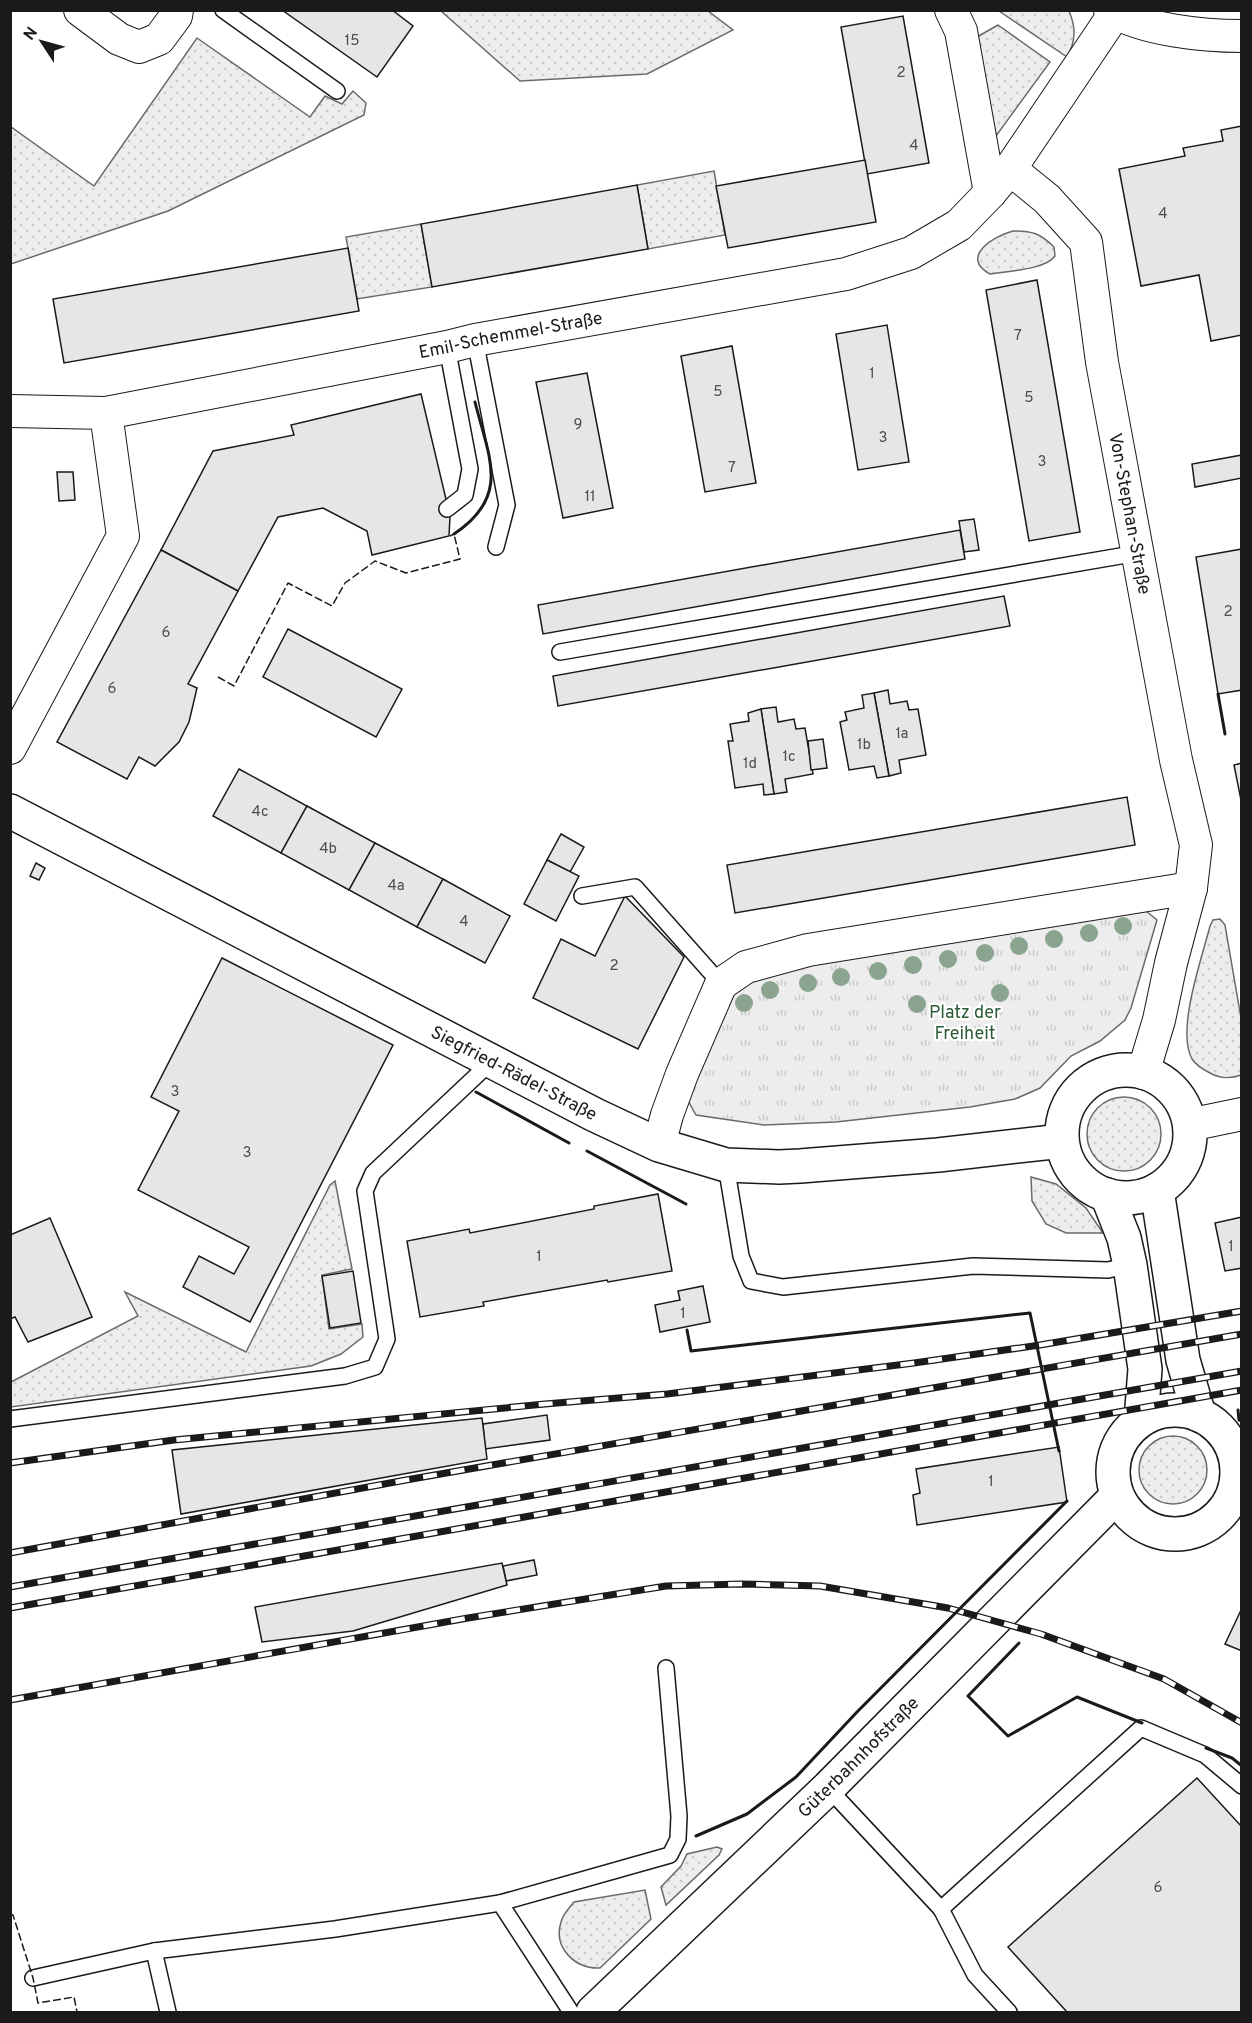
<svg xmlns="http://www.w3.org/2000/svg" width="1252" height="2023" viewBox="0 0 1252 2023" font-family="Overpass,sans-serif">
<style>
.grass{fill:url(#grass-dots);stroke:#6a6a6a;stroke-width:1.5}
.park{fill:url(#park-tufts);stroke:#6a6a6a;stroke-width:1.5}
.building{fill:#e6e6e6;stroke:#1a1a1a;stroke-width:1.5}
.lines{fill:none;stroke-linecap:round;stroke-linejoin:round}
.service-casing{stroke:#1a1a1a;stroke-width:18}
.minor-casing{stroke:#1a1a1a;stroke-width:34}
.tertiary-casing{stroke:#1a1a1a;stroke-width:36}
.service{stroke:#fff;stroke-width:15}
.minor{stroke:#fff;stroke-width:32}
.tertiary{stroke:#fff;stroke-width:33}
.rail-casing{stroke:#1a1a1a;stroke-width:7}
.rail{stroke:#fff;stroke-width:4.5;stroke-dasharray:14;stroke-linecap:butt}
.fence{stroke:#1a1a1a;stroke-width:1.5;stroke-dasharray:8 3;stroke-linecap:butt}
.wall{stroke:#1a1a1a;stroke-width:3}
.tree{fill:#8aa48f}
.labels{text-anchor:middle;stroke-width:4.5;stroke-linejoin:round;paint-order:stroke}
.number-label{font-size:15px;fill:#4d4d4d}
.street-label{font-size:18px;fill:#1a1a1a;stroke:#fff}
.park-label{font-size:18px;fill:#2b5a34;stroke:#fff}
</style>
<defs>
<pattern id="grass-dots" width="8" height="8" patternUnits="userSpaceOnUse" patternTransform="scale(1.5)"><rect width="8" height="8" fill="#ededed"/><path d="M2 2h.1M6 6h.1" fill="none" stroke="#cbcbcb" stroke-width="1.8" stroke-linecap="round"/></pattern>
<pattern id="park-tufts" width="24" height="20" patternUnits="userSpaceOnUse" patternTransform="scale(1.5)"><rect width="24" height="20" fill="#ededed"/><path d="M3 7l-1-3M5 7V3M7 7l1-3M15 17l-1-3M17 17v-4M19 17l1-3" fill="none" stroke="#cbcbcb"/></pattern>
</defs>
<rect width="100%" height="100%" fill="#fff"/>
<g class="grass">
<path d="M441,11H708L733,30L647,74L520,81Z"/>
<path d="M999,11H1069C1076,27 1076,41 1067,57Z"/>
<path d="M998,25L1050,62L996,136L977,37Z"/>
<path d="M197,38L310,117L325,96L342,104L353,91L366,103L364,115L168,211L11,264V127L94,186Z"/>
<path d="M714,171L725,235L648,249L637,185Z"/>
<path d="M421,224L432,287L357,299L346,237Z"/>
<path d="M1013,231C1032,231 1040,233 1054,247L1055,256C1045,270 1007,271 990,274C959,257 994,236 1013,231Z"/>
<path d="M1220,919L1225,925L1241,1018V1075C1230,1079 1221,1079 1210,1073C1204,1070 1196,1065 1192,1059C1176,1030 1202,958 1210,926L1213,920Z"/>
<circle cx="1124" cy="1134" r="37"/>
<path d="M1031,1177L1056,1184L1086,1208L1103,1233H1066L1046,1224L1032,1201Z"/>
<path d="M335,1181L352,1269L322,1275L329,1329L362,1324L363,1337L341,1354L311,1366L11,1407V1382L138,1316L125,1292L246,1352L330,1185Z"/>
<circle cx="1173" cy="1470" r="34"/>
<path d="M717,1847L722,1849L719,1855L666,1905L661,1887L681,1866L687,1854Z"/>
<path d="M645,1890L651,1919L600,1968C575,1969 553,1948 561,1922C563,1914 569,1908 574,1902Z"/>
</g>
<path class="park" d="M1141,907L1157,920L1131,1008L1125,1020L1100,1041L1071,1056L1040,1088L1015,1099L970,1107L836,1122L764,1125L696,1115L686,1097L729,993L757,972Z"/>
<g class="building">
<path d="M282,10H392L413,26L377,77Z"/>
<path d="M903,16L929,163L867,174L841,27Z"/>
<path d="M1242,126V335L1211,341L1199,275L1141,286L1119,169L1185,156L1183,148L1223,141L1221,130Z"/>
<path d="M865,160L876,222L728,248L716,186Z"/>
<path d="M637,185L648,249L432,287L421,224Z"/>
<path d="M348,248L359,311L64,363L53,299Z"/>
<path d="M1037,280L1080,532L1029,541L986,290Z"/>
<path d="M887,325L909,462L858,470L836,334Z"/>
<path d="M732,346L756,483L705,492L681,356Z"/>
<path d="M587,373L613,508L563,518L536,382Z"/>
<path d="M421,394L450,516L449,536L372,555L367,531L323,508L278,517L238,591L161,550L213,451L294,435L291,425Z"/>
<path d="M1242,455V478L1195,487L1192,464Z"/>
<path d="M57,472H73L75,500L59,501Z"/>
<path d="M974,519L979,550L964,552L959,521Z"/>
<path d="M960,530L965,559L543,634L538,605Z"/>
<path d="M1242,549V690L1218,694L1196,557Z"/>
<path d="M161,550L238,591L188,684L197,688L189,722L179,742L155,766L139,757L127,779L57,742Z"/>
<path d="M1004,596L1010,626L558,706L553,676Z"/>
<path d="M288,629L402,689L376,737L263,677Z"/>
<path d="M888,690L890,704L907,701L909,710L918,709L926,755L899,760L901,773L889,776L874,693Z"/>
<path d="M874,693L889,776L877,778L874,766L849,770L840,722L847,720L845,712L864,708L862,695Z"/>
<path d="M776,707L778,722L794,719L796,729L805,728L813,774L785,779L787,792L774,794L761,709Z"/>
<path d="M761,709L774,794L764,795L763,784L735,788L728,741H733L730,724L749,721L748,713Z"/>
<path d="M823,739L827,768L811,770L808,741Z"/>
<path d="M1242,763V805L1234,765Z"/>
<path d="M239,769L307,806L281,853L213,816Z"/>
<path d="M1127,797L1135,845L735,913L727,865Z"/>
<path d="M307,806L375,843L349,890L281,853Z"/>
<path d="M561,834L584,847L570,872L547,860Z"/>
<path d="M375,843L443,879L417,927L349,890Z"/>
<path d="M547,860L579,876L556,921L524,904Z"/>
<path d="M36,863L45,868L39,880L30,876Z"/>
<path d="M443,879L510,916L485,963L417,927Z"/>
<path d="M625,896L684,957L638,1049L533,998L561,939L595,956Z"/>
<path d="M222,958L393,1045L250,1322L183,1287L199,1256L234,1274L249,1247L138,1190L179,1111L151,1097Z"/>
<path d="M658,1194L672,1271L608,1282L607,1280L483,1302L484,1306L420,1317L407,1241L469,1229L470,1233L594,1209V1206Z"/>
<path d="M1242,1217V1268L1225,1271L1215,1223Z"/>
<path d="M50,1218L92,1317L28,1342L15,1317L10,1319V1235Z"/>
<path d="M353,1271L361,1323L330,1328L322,1276Z"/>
<path d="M703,1286L710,1322L660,1332L655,1305L680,1300L678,1291Z"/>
<path d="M547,1415L550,1440L485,1449L483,1424Z"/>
<path d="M482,1418L487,1459L181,1514L172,1450Z"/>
<path d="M1059,1447L1067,1502L917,1525L913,1495L920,1493L916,1469Z"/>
<path d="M534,1560L537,1575L506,1581L503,1566Z"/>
<path d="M502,1563L507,1585L353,1631L262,1642L255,1607Z"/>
<path d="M1242,1608V1651L1225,1644Z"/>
<path d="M1197,1778L1242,1827V2012H1067L1008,1947Z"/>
</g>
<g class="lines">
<defs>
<g id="service">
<path d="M223,10L337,91"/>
<path d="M475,340L507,505L496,547"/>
<path d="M447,347L470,469L465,495L447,509"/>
<path d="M560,652L1138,553"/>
<path d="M582,896L635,887L721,984"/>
<path d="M726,1165L741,1256L751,1281L783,1287L973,1266L1108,1270L1130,1265"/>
<path d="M10,1419L345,1376L375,1367L387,1339L365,1191L373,1173L492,1061"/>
<path d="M828,1788L941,1909L1141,1728L1205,1755L1242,1786"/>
<path d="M500,1903L670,1855L678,1839L679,1816L666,1668"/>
<path d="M941,1909L975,1975L1009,2012"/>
<path d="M154,1951L168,2012"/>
<path d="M33,1978L154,1951L335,1929L500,1903L571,2012"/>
</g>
<g id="minor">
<path d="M80,10L119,39L139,47L159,39L176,16L177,10"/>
<path d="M951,10L961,31L990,193"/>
<path d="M1110,10C1145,30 1202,36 1242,36"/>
<path id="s1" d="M1010,169L1047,199L1086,242L1102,362L1176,760L1196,845L1191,888L1171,963L1159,1020L1143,1073"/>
<path id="s2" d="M10,411L106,413L447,347L475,340L846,274L911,253L959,225L990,193L1010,169L1115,13"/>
<path d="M10,748L123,536L106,413"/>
<path d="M1189,1125L1242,1114"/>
<path d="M659,1145L667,1115L682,1074L721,984L746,967L808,950L1191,888"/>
</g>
<g id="tertiary">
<path id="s3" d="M10,811L595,1115L659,1145L726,1165L779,1167L800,1166L938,1155L1062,1141"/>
<circle cx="1126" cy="1134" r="64"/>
<path d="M1157,1190L1183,1360L1199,1415"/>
<path d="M1107,1195L1124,1238L1130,1265L1145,1369L1141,1420"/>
<circle cx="1175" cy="1472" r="62"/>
<path id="s4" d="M593,2012L828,1788L1117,1496"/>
</g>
</defs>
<use href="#service" class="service-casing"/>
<use href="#minor" class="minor-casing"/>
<use href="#tertiary" class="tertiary-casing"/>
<use href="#service" class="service"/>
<use href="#minor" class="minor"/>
<use href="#tertiary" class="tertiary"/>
<defs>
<g id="rail">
<path d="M10,1463L174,1440L545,1404L667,1394L914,1363L1040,1345L1242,1311"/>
<path d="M10,1553L406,1480L1242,1334"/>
<path d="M10,1587L1242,1371"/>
<path d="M10,1608L1242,1390"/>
<path d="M10,1700L468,1618L666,1586L742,1584L820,1586L948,1608L1041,1634L1164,1679L1242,1723"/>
</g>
</defs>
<use href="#rail" class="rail-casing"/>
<use href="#rail" class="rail"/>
<g class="fence">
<path d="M218,677L234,686L288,583L332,606L345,583L375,561L406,573L460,559L454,534L450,536"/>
<path d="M10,1914L13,1915L33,1978L38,2003L74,1997L77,2012"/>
</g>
<g class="wall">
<path d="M454,534C511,496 489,458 475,402"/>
<path d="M1218,694L1225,734"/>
<path d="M476,1092L569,1143"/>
<path d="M587,1151L686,1204"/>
<path d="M687,1330L691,1351L1030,1313L1059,1451"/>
<path d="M1238,1410L1239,1420L1242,1421"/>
<path d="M1019,1643L968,1696L1008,1736L1077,1697L1142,1723"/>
<path d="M1206,1748L1232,1758L1242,1766"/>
<path d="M696,1836L747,1814L796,1777L857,1712L1067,1501"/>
</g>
</g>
<g class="tree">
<circle cx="1123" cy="926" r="9"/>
<circle cx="1089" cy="933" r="9"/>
<circle cx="1054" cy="939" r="9"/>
<circle cx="1019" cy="946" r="9"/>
<circle cx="985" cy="953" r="9"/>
<circle cx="948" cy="959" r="9"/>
<circle cx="913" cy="965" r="9"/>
<circle cx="878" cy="971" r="9"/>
<circle cx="841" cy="977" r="9"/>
<circle cx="808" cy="983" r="9"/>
<circle cx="770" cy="990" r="9"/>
<circle cx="1000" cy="993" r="9"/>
<circle cx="744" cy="1003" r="9"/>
<circle cx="917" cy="1004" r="9"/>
</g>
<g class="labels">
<g class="number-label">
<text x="352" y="45">15</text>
<text x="901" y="77">2</text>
<text x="914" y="150">4</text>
<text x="1163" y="218">4</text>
<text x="1018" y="340">7</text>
<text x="872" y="378">1</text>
<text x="718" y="396">5</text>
<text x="1029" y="402">5</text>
<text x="578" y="429">9</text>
<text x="883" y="442">3</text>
<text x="1042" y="466">3</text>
<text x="732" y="472">7</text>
<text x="590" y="501">11</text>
<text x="1228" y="616">2</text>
<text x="166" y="637">6</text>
<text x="112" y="693">6</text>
<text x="902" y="738">1a</text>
<text x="864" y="749">1b</text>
<text x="789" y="761">1c</text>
<text x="750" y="768">1d</text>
<text x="260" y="816">4c</text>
<text x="328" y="853">4b</text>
<text x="396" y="890">4a</text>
<text x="464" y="926">4</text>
<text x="614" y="970">2</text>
<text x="175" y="1096">3</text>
<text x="247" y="1157">3</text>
<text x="1231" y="1251">1</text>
<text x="539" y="1261">1</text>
<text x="683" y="1318">1</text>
<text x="991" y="1486">1</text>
<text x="1158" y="1892">6</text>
</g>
<g class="street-label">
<text dy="6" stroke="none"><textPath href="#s2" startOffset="508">Emil-Schemmel-Straße</textPath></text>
<text dy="6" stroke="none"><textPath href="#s1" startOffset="381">Von-Stephan-Straße</textPath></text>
<text dy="6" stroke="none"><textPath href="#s3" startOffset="568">Siegfried-Rädel-Straße</textPath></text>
<text dy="6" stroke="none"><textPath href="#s4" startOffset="368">Güterbahnhofstraße</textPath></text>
</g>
<g class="park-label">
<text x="965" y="1018">Platz der<tspan x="965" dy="21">Freiheit</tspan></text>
</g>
</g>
<rect width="1252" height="2023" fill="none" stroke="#1a1a1a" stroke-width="24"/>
<g transform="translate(42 42) rotate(306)" stroke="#ffffff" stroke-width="4.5" paint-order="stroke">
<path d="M0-4.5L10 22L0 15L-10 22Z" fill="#1a1a1a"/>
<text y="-9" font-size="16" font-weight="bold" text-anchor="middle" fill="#1a1a1a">N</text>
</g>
</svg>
